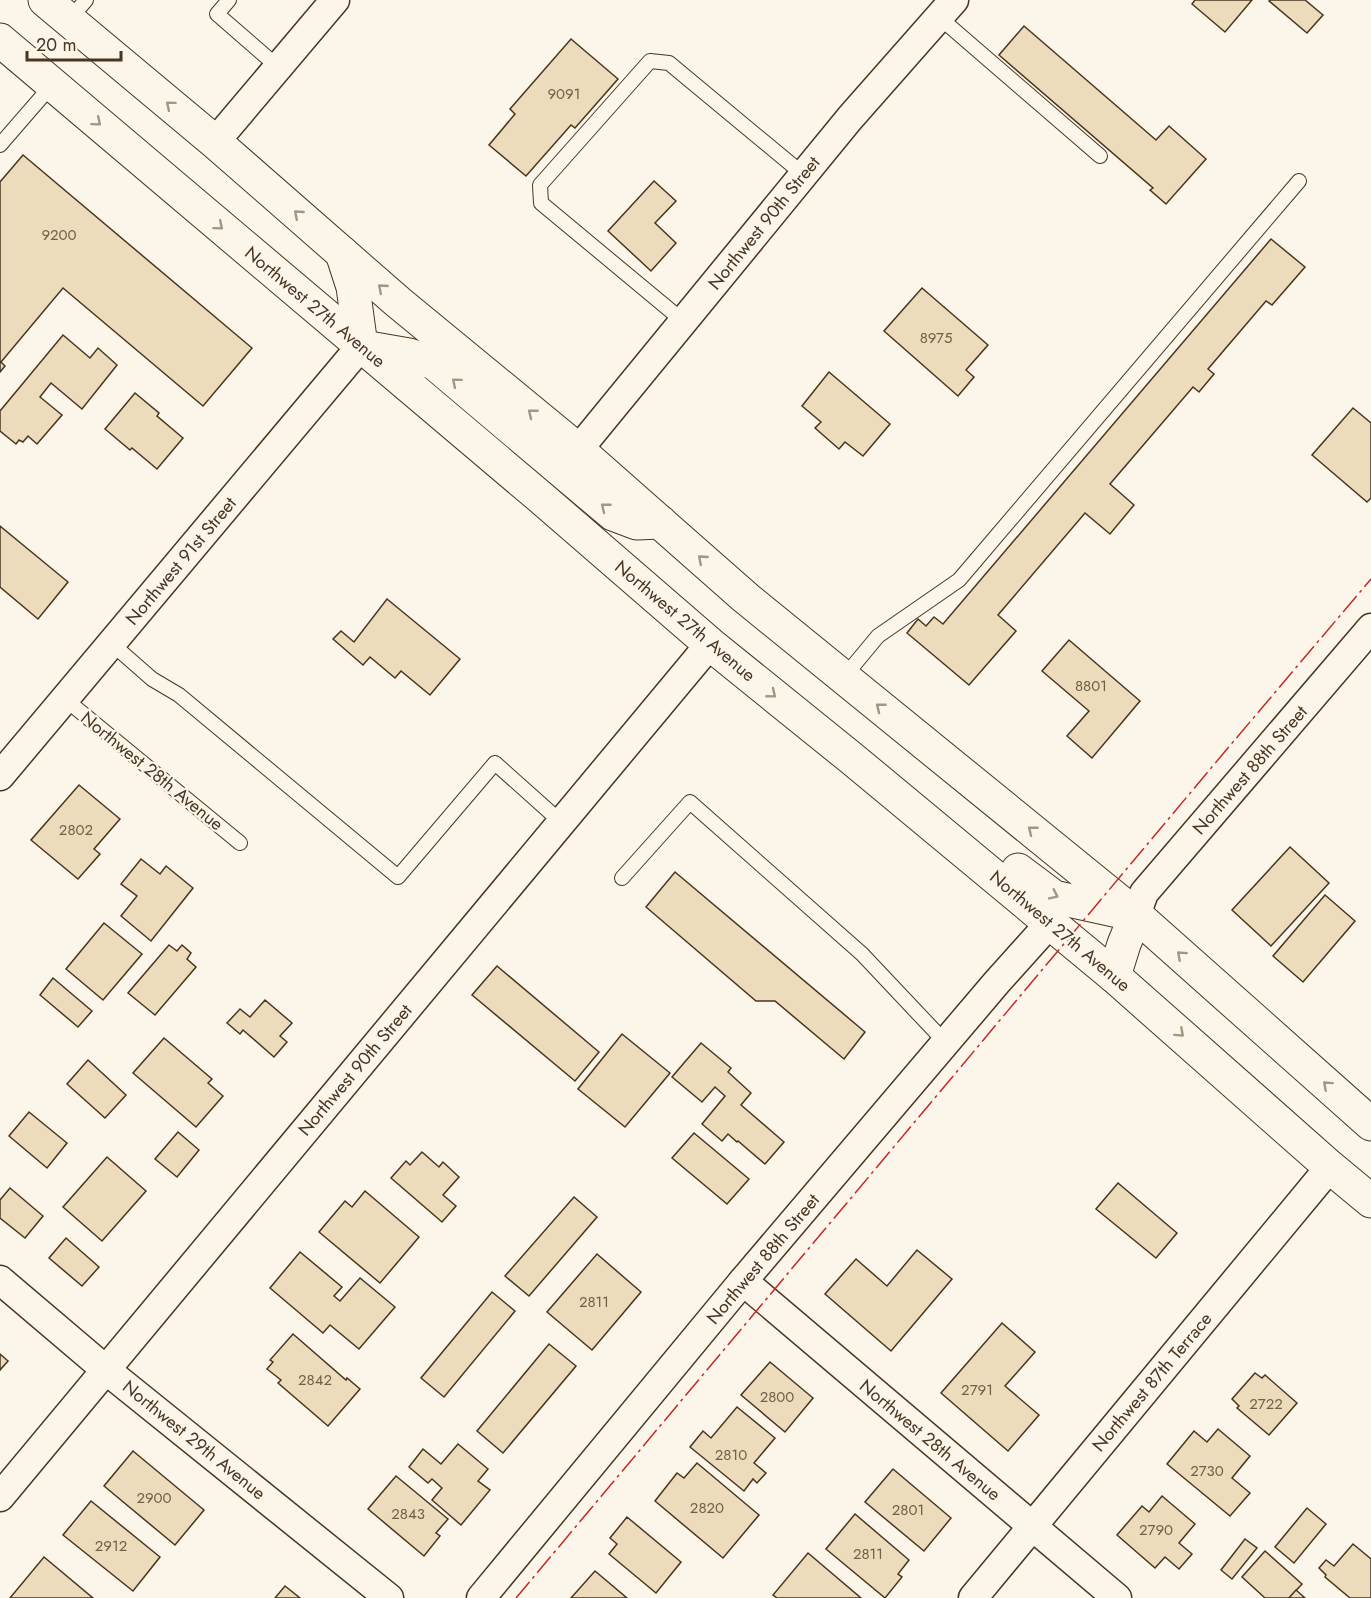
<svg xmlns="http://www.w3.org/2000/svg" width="1371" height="1598" viewBox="0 0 1371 1598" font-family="Jost,sans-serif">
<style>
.building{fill:#ecdcbc;stroke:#4a3520;stroke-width:1.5}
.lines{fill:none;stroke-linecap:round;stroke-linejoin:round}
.lane-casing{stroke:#4a3520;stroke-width:16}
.street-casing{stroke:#4a3520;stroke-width:31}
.primary-casing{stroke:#4a3520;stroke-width:35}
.lane{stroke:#fbf6e9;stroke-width:14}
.street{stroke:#fbf6e9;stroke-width:28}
.primary{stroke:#fbf6e9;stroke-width:33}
.power{stroke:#c62828;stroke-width:1.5;stroke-dasharray:21 4.5 3 4.5;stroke-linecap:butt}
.oneway{stroke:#a29684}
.labels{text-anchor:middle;stroke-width:4.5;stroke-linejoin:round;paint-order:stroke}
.number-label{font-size:15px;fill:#725f47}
.street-label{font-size:18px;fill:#4a3520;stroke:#fbf6e9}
</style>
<rect width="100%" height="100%" fill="#fbf6e9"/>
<g class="building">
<path d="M1195,0H1252L1225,32L1192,4Z"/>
<path d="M1270,0H1305L1323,15L1307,33L1269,1Z"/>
<path d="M1024,26L1156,140L1169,126L1206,159L1166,204L1150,190L1153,188L999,55Z"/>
<path d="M571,39L618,79L575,128L571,125L526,176L489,145L515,114L510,109Z"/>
<path d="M23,155L252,348L203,406L63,288L1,362L5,366L0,372V182Z"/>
<path d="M654,181L676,201L655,223L676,243L651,271L608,231Z"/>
<path d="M1271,239L1305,267L1272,305L1266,301L1208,369L1214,374L1199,392L1193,387L1110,484L1134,505L1110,534L1085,513L998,615L1016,631L969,685L907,633L918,619L926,626L934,617L943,624Z"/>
<path d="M922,288L988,345L966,370L974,377L958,396L884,331Z"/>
<path d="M63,335L90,358L98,348L117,365L82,409L51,383L40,397L62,415L37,444L28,436L23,442L19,440L16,444L0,431V411Z"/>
<path d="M829,372L890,424L863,456L845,442L839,449L815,428L821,422L802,406Z"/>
<path d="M135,393L159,413L157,416L183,438L157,469L132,448L130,450L105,429Z"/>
<path d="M1353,408L1371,423V498L1367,502L1312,455Z"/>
<path d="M0,526L68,582L38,619L0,587Z"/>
<path d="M387,599L460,659L430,695L401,671L395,678L370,657L363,665L333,639L341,631L354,642Z"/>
<path d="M1069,640L1140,701L1092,758L1067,736L1089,711L1042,671Z"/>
<path d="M79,785L120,819L94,849L100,854L78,879L31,840Z"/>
<path d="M1290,847L1329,883L1271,946L1232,910Z"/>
<path d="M141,859L160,874L166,866L193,888L151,941L121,916L137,896L121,884Z"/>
<path d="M675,872L865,1032L844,1059L775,1001H756L646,907Z"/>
<path d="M1325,895L1355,921L1303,982L1273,956Z"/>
<path d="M104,923L142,954L103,1000L66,969Z"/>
<path d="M169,945L177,951L182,945L191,953L187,959L196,967L155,1015L128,993Z"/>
<path d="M497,966L599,1052L575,1081L472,995Z"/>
<path d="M53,978L92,1011L78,1027L40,995Z"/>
<path d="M265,1000L292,1023L280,1036L287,1042L274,1057L243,1030L240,1034L227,1023L240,1009L250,1017Z"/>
<path d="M622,1034L670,1073L625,1127L578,1089Z"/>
<path d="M164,1038L212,1079L208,1083L223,1096L196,1127L133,1073Z"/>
<path d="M701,1043L731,1068L728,1072L751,1093L741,1105L784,1142L765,1164L738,1141L737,1142L728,1134L722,1141L702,1124L725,1096L715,1087L702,1102L672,1077Z"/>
<path d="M88,1060L126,1095L105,1118L67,1084Z"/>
<path d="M29,1112L67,1143L47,1168L9,1136Z"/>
<path d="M178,1132L199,1150L177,1177L155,1159Z"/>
<path d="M694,1133L749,1179L727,1204L672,1158Z"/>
<path d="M422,1152L439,1167L443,1162L459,1177L443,1195L456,1206L442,1222L391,1178L406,1161L410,1165Z"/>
<path d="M107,1157L146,1191L102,1241L63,1207Z"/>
<path d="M1118,1183L1177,1233L1156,1258L1096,1209Z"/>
<path d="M10,1188L43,1216L25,1238L0,1218V1200Z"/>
<path d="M365,1191L419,1237L380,1283L319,1232L345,1201L352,1207Z"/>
<path d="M574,1197L597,1217L529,1296L505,1276Z"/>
<path d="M66,1238L99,1267L82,1286L49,1258Z"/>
<path d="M917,1250L952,1279L891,1351L825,1294L856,1259L887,1286Z"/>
<path d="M300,1252L342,1287L334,1296L340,1301L360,1278L395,1307L359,1349L330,1325L323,1333L270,1288Z"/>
<path d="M597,1254L641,1292L592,1350L547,1312Z"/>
<path d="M492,1292L515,1311L444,1397L421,1378Z"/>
<path d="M1002,1323L1035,1352L1005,1386L1039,1415L1008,1451L941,1393Z"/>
<path d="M293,1334L346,1380L347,1378L360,1389L328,1426L278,1383L281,1380L267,1369L273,1362L270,1360Z"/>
<path d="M549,1344L576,1366L503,1453L477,1431Z"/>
<path d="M0,1354L8,1361L0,1370Z"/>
<path d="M770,1362L813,1398L785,1432L741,1395Z"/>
<path d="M1255,1373L1262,1378L1265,1375L1297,1403L1269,1435L1237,1408L1239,1406L1232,1399Z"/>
<path d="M737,1407L775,1438L754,1463L766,1473L757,1483L753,1479L744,1491L690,1447L703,1431L711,1438Z"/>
<path d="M1218,1429L1250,1456L1232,1478L1250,1493L1230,1516L1167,1464L1194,1431L1207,1442Z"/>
<path d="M458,1444L488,1469L478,1481L490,1490L461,1525L432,1500L442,1488L432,1479L428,1483L409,1467L423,1449L441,1464Z"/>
<path d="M133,1451L204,1510L175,1545L104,1486Z"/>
<path d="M697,1463L759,1515L723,1558L655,1501L677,1473L684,1478Z"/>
<path d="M893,1469L951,1518L924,1551L865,1502Z"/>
<path d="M396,1476L448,1519L436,1533L440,1536L424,1556L368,1509Z"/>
<path d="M1162,1496L1195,1524L1179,1543L1192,1554L1179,1569L1165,1557L1155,1568L1117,1535L1142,1506L1149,1512Z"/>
<path d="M91,1501L160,1557L133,1591L63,1535Z"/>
<path d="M1307,1508L1326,1524L1294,1563L1275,1547Z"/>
<path d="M855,1514L909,1560L898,1574L902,1577L885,1598L826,1549Z"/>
<path d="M627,1517L681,1562L656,1593L609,1554L617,1544L610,1538Z"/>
<path d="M1245,1539L1257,1548L1232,1579L1221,1570Z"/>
<path d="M1353,1544L1371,1559V1598H1350L1325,1577L1326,1575L1319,1568L1326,1560L1334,1566Z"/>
<path d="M1265,1551L1302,1584L1289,1598H1265L1242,1577Z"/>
<path d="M808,1553L861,1598H777L773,1595Z"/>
<path d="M44,1557L93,1598H10Z"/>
<path d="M595,1571L627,1598H571Z"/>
<path d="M285,1586L300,1598H275Z"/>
<path d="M1296,1590L1305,1598H1289Z"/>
</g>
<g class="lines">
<defs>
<g id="lane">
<path d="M229,0L217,14L278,67"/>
<path d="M939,17L1100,156"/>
<path d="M69,20L86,0"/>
<path d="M0,145L52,85"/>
<path d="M683,321L541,203L540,185L650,61L669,63L804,175"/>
<path d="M111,643L152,679L179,695L398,877L495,763L561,822"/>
<path d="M844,677L878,636L959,580L1299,181"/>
<path d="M65,699L240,843"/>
<path d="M622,878L690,802L862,954L946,1043"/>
</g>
<g id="street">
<path d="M215,142L335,0"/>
<path d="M578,450L850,118L954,0"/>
<path d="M0,776L361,346"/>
<path d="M1136,915L1144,893L1371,628"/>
<path d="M0,1280L106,1370L389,1598"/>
<path d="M743,1281L1117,1598"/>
<path d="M0,1497L710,644"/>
<path d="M481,1598L743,1281L997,982L1050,923"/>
<path d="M973,1598L1330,1167"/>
</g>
<g id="primary">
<path d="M45,0L215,142L398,302L578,450L746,598L1136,915L1371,1124"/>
<path d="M0,40L539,496L710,644L850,757L1114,976L1330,1167L1371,1201"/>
<path d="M342,253L353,287L361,346"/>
<path d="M363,347L409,355L434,363L613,514L637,523L660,522"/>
<path d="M1018,870L1054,897L1136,915L1124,944L1114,976"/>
</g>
</defs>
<use href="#lane" class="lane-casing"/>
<use href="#street" class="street-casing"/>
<use href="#primary" class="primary-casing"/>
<use href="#lane" class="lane"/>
<use href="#street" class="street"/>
<use href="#primary" class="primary"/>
<path class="power" d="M516,1598L1222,755L1371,579"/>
</g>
<defs><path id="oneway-chevron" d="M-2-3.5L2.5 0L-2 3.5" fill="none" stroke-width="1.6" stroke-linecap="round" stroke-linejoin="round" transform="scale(1.5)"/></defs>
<g class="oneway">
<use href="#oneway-chevron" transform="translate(170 105) rotate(-140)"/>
<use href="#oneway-chevron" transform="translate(97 122) rotate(40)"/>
<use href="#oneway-chevron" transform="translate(298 214) rotate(-139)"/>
<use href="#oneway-chevron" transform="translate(219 226) rotate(40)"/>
<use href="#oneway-chevron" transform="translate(382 288) rotate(-139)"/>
<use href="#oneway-chevron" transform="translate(456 382) rotate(-140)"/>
<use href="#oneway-chevron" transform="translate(532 413) rotate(-141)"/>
<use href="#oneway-chevron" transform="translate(605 507) rotate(-141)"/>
<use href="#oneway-chevron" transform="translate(702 559) rotate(-139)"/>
<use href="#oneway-chevron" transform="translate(772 694) rotate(39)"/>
<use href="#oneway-chevron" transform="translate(880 707) rotate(-141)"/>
<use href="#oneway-chevron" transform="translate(1032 830) rotate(-141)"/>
<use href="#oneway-chevron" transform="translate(1054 895) rotate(26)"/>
<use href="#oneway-chevron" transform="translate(1181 955) rotate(-138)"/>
<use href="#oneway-chevron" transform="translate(1180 1033) rotate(42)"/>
<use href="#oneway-chevron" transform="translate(1327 1085) rotate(-138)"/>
</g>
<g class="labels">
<g class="number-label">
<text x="564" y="99">9091</text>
<text x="59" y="240">9200</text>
<text x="936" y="343">8975</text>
<text x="1091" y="691">8801</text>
<text x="76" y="835">2802</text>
<text x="594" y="1307">2811</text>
<text x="315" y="1385">2842</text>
<text x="977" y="1395">2791</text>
<text x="777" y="1402">2800</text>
<text x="1266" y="1409">2722</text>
<text x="731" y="1460">2810</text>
<text x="1207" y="1476">2730</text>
<text x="154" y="1503">2900</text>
<text x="707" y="1513">2820</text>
<text x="908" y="1515">2801</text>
<text x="408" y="1519">2843</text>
<text x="1156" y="1535">2790</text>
<text x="111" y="1551">2912</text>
<text x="868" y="1559">2811</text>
</g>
<g class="street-label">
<text transform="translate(764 223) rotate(-51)" y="6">Northwest 90th Street</text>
<text transform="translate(315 307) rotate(40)" y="6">Northwest 27th Avenue</text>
<text transform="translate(181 561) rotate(-50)" y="6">Northwest 91st Street</text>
<text transform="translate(685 621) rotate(40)" y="6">Northwest 27th Avenue</text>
<text transform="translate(1250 770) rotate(-49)" y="6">Northwest 88th Street</text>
<text transform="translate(152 771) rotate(39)" y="6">Northwest 28th Avenue</text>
<text transform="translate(1060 931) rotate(40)" y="6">Northwest 27th Avenue</text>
<text transform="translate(355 1070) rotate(-50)" y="6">Northwest 90th Street</text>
<text transform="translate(763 1259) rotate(-50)" y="6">Northwest 88th Street</text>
<text transform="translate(1152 1382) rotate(-50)" y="6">Northwest 87th Terrace</text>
<text transform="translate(194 1440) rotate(39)" y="6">Northwest 29th Avenue</text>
<text transform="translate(930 1440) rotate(40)" y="6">Northwest 28th Avenue</text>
</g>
</g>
<path d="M27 51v9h94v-9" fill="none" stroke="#4a3520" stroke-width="3"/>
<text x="36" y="51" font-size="18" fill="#4a3520" stroke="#fbf6e9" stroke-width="4.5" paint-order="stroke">20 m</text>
</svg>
